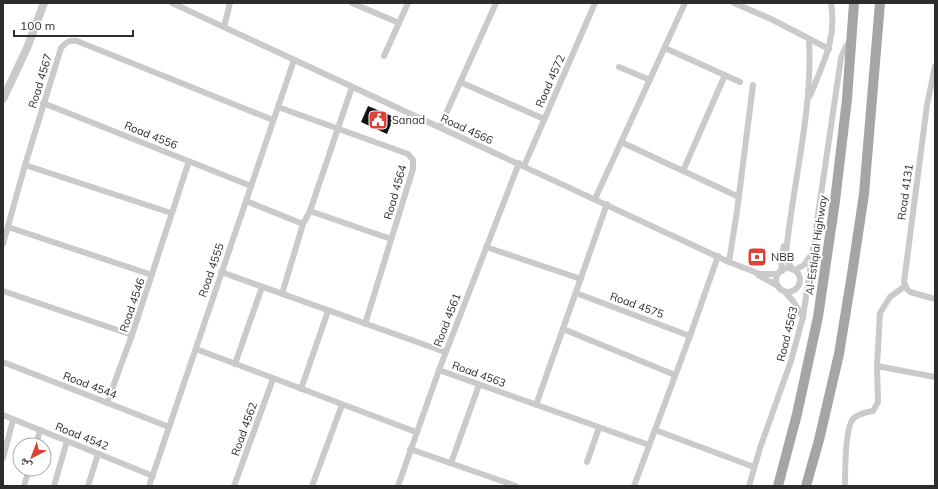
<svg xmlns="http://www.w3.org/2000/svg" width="938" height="489" viewBox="0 0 938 489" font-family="Mulish,'Noto Naskh Arabic',sans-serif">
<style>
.building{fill:#141414}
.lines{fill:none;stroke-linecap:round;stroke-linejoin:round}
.minor{stroke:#cacaca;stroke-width:6}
.tertiary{stroke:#cacaca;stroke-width:8}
.primary{stroke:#a5a5a5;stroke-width:10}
.labels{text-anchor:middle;stroke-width:4;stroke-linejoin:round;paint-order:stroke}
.street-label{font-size:11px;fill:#2d2d2d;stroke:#fff}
.poi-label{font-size:11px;fill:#2d2d2d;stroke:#fff;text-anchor:start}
</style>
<rect width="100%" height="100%" fill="#fff"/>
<path class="building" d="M368,106L394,117L387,134L361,122Z"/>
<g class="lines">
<g class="minor">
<path d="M172,3L729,262L760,274H778"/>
<path d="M352,3L399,23"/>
<path d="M734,3L771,19L829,49"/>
<path d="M224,27L230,3"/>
<path d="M665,48L740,82"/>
<path d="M384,56L408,3"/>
<path d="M935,66L927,105L904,282L907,289L910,292L935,299"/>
<path d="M619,67L650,80"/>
<path d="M460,82L544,119"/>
<path d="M810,96C823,63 837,39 831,3"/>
<path d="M43,103L251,186"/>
<path d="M278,107L408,154L413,160V169L365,324"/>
<path d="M440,127L496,3"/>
<path d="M621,142L739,197"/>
<path d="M25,165L171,213"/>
<path d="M524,166L595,3"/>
<path d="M683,171L725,75"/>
<path d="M595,199L685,3"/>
<path d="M246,201L303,224"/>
<path d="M310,211L391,239"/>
<path d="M8,227L152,275"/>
<path d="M3,244L25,165L61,48C66,42 69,40 77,41L273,120"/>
<path d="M486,247L581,279"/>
<path d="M729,262L737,211L753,85"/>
<circle cx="788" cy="280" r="12"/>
<path d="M792,269L786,258V253C793,182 813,111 809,39"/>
<path d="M795,270L804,265L811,255"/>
<path d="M782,271L781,259L784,246"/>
<path d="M221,272L445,352"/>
<path d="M758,275L778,286"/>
<path d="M3,291L132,335"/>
<path d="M785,292L793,301L803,317"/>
<path d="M576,293L690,336"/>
<path d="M282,294L303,224L310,211L352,87"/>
<path d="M563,329L675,375"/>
<path d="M196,349L416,432"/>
<path d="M3,362L169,427"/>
<path d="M235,364L262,287"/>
<path d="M877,366L935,377"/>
<path d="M439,370L649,445"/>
<path d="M301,389L328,311"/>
<path d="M107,403L132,335L189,161"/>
<path d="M536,405L607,204"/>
<path d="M3,415L153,476"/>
<path d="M655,430L754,467"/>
<path d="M36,445L40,430"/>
<path d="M410,449L516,486"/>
<path d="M3,458L13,420"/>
<path d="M587,462L599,428"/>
<path d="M451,463L479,385"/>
<path d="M24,486L29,469"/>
<path d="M54,486L67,441"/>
<path d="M88,486L98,454"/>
<path d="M149,486L294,60"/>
<path d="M234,486L273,379"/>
<path d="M312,486L342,405"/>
<path d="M398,486L439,370L519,163"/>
<path d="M634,486L690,336L718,256"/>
<path d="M749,486L760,448L791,361L803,317L841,58L846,46L850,42"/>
<path d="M845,486C845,473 845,428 853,419C858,414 867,412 873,411L878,402L877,366L880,313L890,297L905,286"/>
</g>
<path class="tertiary" d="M3,99L27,48L44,3"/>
<g class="primary">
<path d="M778,486L797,414L818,317L835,201L847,99L854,3"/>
<path d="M806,486L819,440L839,354L852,274L864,194L880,3"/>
</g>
</g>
<defs>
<symbol id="civic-square" viewBox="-11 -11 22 22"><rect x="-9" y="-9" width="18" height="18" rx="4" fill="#dc4337" stroke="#fff"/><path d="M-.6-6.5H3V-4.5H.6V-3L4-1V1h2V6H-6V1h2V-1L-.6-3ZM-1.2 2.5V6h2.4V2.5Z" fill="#fff"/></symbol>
<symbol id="bank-square" viewBox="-11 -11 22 22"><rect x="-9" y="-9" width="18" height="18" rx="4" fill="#dc4337" stroke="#fff"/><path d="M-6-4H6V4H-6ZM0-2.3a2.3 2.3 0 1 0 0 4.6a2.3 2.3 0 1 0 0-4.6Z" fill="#fff"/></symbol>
</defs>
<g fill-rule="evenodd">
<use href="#civic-square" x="367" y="109" width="22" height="22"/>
<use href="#bank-square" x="746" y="246" width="22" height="22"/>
</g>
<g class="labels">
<g class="street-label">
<text transform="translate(40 81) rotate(-73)" y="4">Road 4567</text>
<text transform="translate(550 81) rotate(-66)" y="4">Road 4572</text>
<text transform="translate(467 129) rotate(25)" y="4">Road 4566</text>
<text transform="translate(151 135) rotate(22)" y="4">Road 4556</text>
<text transform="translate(395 192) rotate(-74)" y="4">Road 4564</text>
<text transform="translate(905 192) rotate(-82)" y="4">Road 4131</text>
<text transform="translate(816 245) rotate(-82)" y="4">Al-Estiqlal Highway</text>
<text transform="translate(211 270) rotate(-71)" y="4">Road 4555</text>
<text transform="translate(132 305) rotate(-71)" y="4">Road 4546</text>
<text transform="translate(637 305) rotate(20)" y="4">Road 4575</text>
<text transform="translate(447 320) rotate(-69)" y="4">Road 4561</text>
<text transform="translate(787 334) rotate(-76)" y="4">Road 4563</text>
<text transform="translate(479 374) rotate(20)" y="4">Road 4563</text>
<text transform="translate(90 385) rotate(21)" y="4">Road 4544</text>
<text transform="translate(244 429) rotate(-70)" y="4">Road 4562</text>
<text transform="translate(82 436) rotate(22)" y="4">Road 4542</text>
</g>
<g class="poi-label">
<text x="392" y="124">Sanad</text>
<text x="771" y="261">NBB</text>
</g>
</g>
<rect width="938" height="489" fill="none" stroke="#2d2d2d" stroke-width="8"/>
<g transform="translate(32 457) rotate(222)"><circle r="19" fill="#ffffff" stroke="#ababab"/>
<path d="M0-3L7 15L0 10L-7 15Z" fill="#dc4337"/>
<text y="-6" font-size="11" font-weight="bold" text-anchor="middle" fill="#2d2d2d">ش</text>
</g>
<path d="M14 30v6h119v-6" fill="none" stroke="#2d2d2d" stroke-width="2"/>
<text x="20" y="30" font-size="12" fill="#2d2d2d" stroke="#ffffff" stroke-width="3" paint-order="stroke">100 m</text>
</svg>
